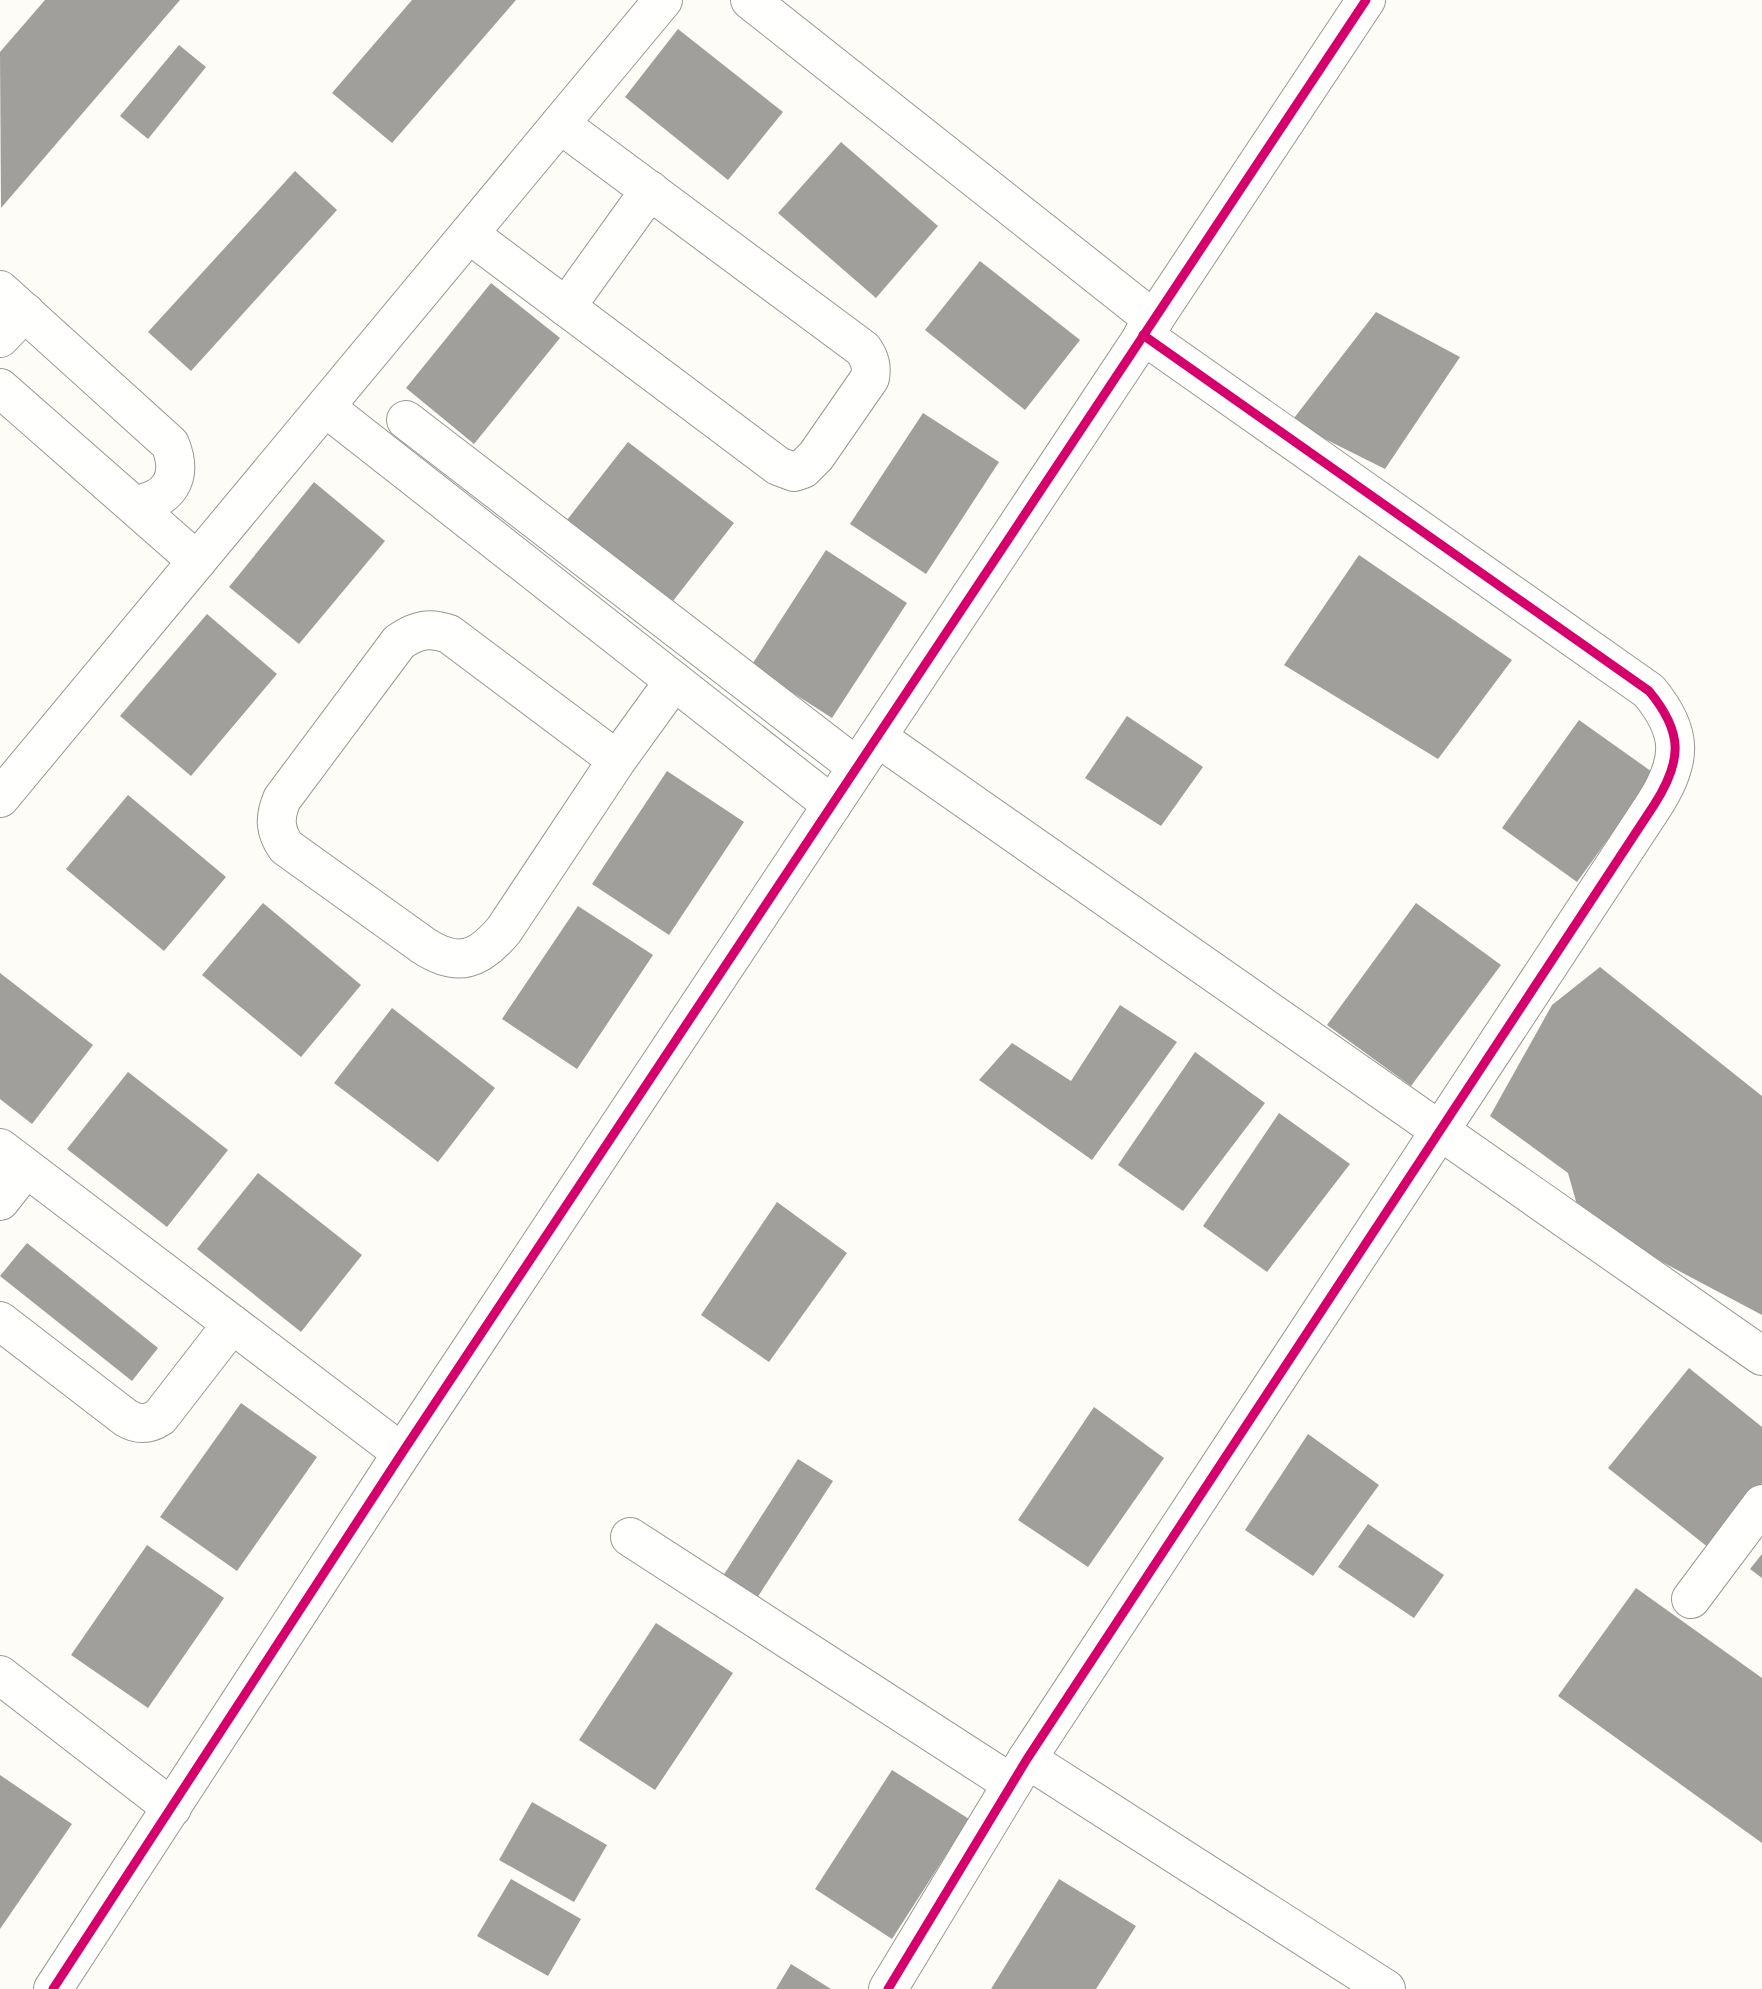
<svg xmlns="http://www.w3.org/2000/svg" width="1762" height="1989" viewBox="0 0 1762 1989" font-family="'Noto Serif',serif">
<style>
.building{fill:#a19f9c}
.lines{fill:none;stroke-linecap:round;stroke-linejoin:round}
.minor-casing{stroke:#979795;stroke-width:40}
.minor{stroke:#fffffe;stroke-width:38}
.cycleway-casing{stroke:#fff;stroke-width:13}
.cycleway{stroke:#d6006c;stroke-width:9}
</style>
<rect width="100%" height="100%" fill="#fdfcf7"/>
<g class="building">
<path d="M45,0H180L1,208L0,52Z"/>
<path d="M412,0H516L392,143L332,93Z"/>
<path d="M678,29L783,112L728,180L625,97Z"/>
<path d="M179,45L206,67L148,139L120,116Z"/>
<path d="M841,142L938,226L876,298L778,213Z"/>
<path d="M295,171L337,210L191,371L148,332Z"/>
<path d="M980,261L1080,340L1025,410L925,330Z"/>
<path d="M491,283L560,338L474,444L406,388Z"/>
<path d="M1376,312L1460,357L1385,469L1291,422Z"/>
<path d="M923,413L999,462L926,574L850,524Z"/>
<path d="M628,442L734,523L673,601L567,520Z"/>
<path d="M314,482L385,541L299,644L229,587Z"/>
<path d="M826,550L907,603L832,718L751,666Z"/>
<path d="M1359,555L1512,660L1438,759L1284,665Z"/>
<path d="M207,614L277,674L191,776L120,716Z"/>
<path d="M1127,716L1203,767L1161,826L1085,778Z"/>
<path d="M1579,720L1655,774L1577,882L1502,828Z"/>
<path d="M667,771L744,822L669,935L592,884Z"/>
<path d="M128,795L226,877L164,951L66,869Z"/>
<path d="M263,903L361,985L301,1057L202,975Z"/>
<path d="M1416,903L1501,965L1411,1086L1327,1025Z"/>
<path d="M578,906L653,955L577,1069L502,1019Z"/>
<path d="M1600,967L1762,1096V1315L1581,1219L1568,1173L1490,1116L1552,1005Z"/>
<path d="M0,973L93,1045L32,1124L0,1099Z"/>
<path d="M1120,1005L1177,1042L1092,1160L979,1080L1012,1043L1071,1081Z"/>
<path d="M392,1008L495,1088L438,1162L334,1083Z"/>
<path d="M1195,1052L1265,1103L1183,1211L1118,1165Z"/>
<path d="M128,1072L228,1150L167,1227L67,1149Z"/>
<path d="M1279,1113L1350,1164L1267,1272L1203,1226Z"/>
<path d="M258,1173L362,1255L301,1332L197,1249Z"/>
<path d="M777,1202L847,1253L769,1362L701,1315Z"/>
<path d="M27,1243L158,1348L132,1381L0,1276Z"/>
<path d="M1689,1368L1762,1427V1483L1709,1548L1608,1468Z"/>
<path d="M241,1403L317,1457L237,1571L160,1517Z"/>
<path d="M1094,1407L1164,1458L1088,1567L1018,1520Z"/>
<path d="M1308,1434L1379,1485L1313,1576L1245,1530Z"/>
<path d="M798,1459L833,1481L757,1598L723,1576Z"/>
<path d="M1368,1524L1444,1575L1414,1618L1338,1567Z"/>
<path d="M147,1545L224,1598L148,1708L71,1655Z"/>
<path d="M1762,1554V1578L1750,1569Z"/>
<path d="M1636,1588L1762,1678V1843L1558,1696Z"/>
<path d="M656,1623L733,1673L655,1790L579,1740Z"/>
<path d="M892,1770L969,1819L892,1939L815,1889Z"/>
<path d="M0,1775L72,1824L0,1929Z"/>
<path d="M532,1802L607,1845L574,1902L499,1860Z"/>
<path d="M511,1879L581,1919L548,1976L477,1936Z"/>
<path d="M1059,1879L1136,1926L1096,1989H991Z"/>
<path d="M791,1964L831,1989H776Z"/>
</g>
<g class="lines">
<defs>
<g id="minor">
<path d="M750,0L1154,320"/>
<path d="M469,234L778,466L794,472L803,469L816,456L870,378C872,366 870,359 863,349L560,124"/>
<path d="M0,290L170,444C184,478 169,500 134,505"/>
<path d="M566,307L650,190"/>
<path d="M0,338L25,312"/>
<path d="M0,388L197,561"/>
<path d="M325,407L832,805"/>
<path d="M406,420L857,767"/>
<path d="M877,737L1762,1356"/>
<path d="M617,760L449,634C429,627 416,630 399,642L282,799C274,818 275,831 286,847L424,946C458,968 479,960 504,930L617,760L674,681"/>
<path d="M0,798L663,0"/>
<path d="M0,1148L402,1453"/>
<path d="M0,1201L26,1168"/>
<path d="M0,1321L126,1418C138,1425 148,1425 160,1417L232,1324"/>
<path d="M630,1537L1012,1784"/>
<path d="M1691,1599L1762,1504"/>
<path d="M0,1675L172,1808"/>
<path d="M1027,1759L1386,1989"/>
<path d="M53,1989L402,1453L1366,0"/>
<path d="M888,1989L1027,1759L1654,805C1683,760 1683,732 1649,691L1143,335"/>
</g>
</defs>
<use href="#minor" class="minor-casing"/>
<use href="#minor" class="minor"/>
<defs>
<g id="cycleway">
<path d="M53,1989L402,1453L1366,0"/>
<path d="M888,1989L1027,1759L1654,805C1683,760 1683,732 1649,691L1143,335"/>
</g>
</defs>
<use href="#cycleway" class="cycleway-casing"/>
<use href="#cycleway" class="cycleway"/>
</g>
</svg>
